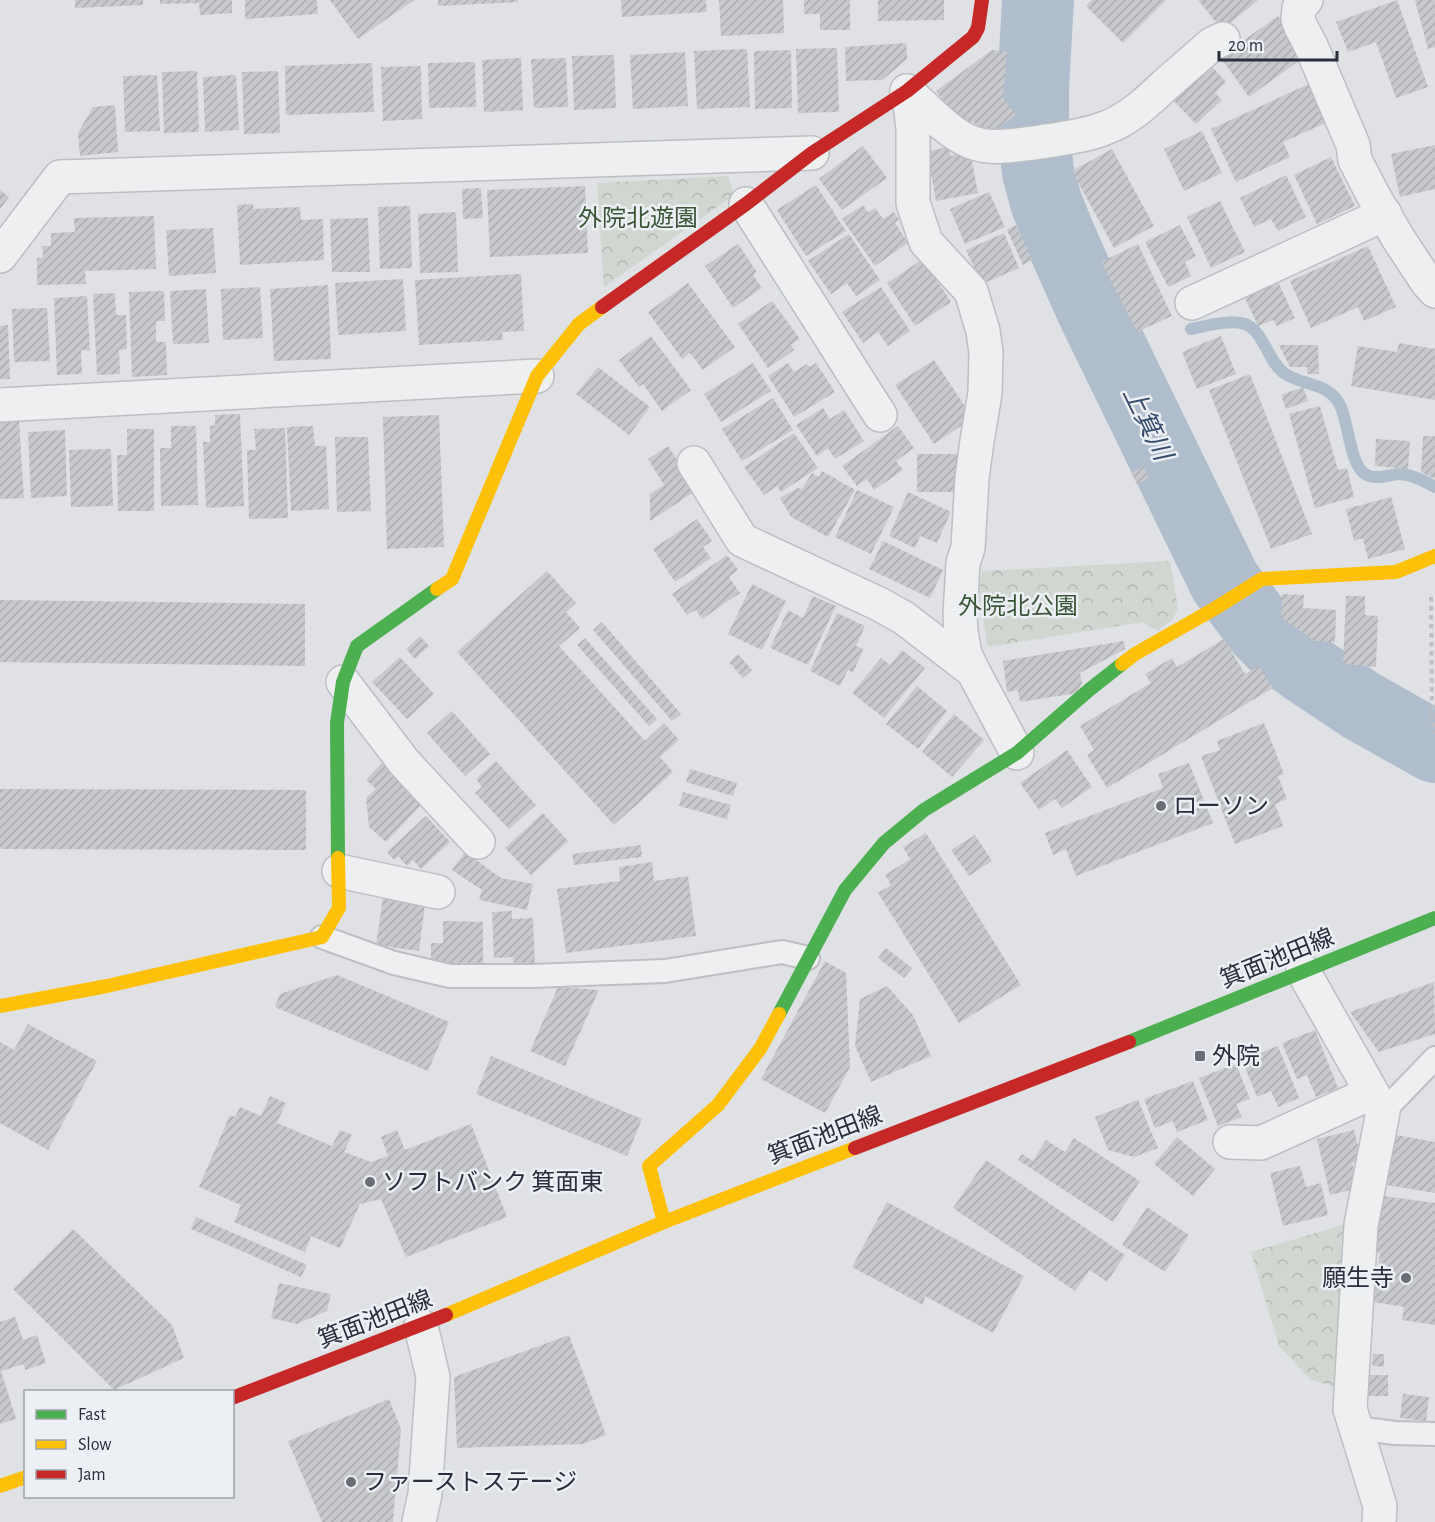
<svg xmlns="http://www.w3.org/2000/svg" width="1435" height="1522" viewBox="0 0 1435 1522" font-family="'Alegreya Sans','Noto Sans JP',sans-serif">
<style>
.park{fill:url(#park-crowns)}
.lines{fill:none;stroke-linecap:round;stroke-linejoin:round}
.stream{stroke:#afbdcd;stroke-width:12}
.river{stroke:#afbdcd;stroke-width:72}
.building{fill:url(#building-hatch)}
.lane-casing{stroke:#bdbfc2;stroke-width:26}
.street-casing{stroke:#bdbfc2;stroke-width:36}
.path{stroke:#bdbfc4;stroke-width:4;stroke-dasharray:4.5 4.5;stroke-linecap:butt}
.lane{stroke:#eeeff0;stroke-width:22}
.street{stroke:#eeeff0;stroke-width:33}
.fast{stroke:#4caf50;stroke-width:14}
.slow{stroke:#ffc107;stroke-width:14}
.jam{stroke:#c62828;stroke-width:14}
.poi-dot{fill:#686d76;stroke:#eceff3;stroke-width:2}
.labels{text-anchor:middle;stroke-width:5;stroke-linejoin:round;paint-order:stroke}
.park-label{font-size:24px;fill:#3b5537;stroke:#eceff3}
.poi-label{font-size:24px;fill:#282e3b;stroke:#eceff3;text-anchor:start}
.street-label{font-size:24px;fill:#282e3b;stroke:#eceff3}
.water-label{font-size:26px;font-style:italic;fill:#364c6b;stroke:#eceff3}
</style>
<defs>
<pattern id="park-crowns" width="20" height="18" patternUnits="userSpaceOnUse" patternTransform="scale(1.5)"><rect width="20" height="18" fill="#cfd7d0"/><path d="M2 6a3 3 0 1 1 6 0M12 15a3 3 0 1 1 6 0" fill="none" stroke="#b2b9b4"/></pattern>
<pattern id="building-hatch" width="6" height="6" patternUnits="userSpaceOnUse" patternTransform="scale(1.5)"><rect width="6" height="6" fill="#c7c9cc"/><path d="M-1 1l2-2M0 6l6-6M5 7l2-2" fill="none" stroke="#abadb0"/></pattern>
</defs>
<rect width="100%" height="100%" fill="#dfe1e4"/>
<g class="park">
<path d="M728,176L734,195L604,287L597,183Z"/>
<path d="M1170,561L1178,608L1173,619L1158,631L1143,622L988,647L979,595L982,571Z"/>
<path d="M1346,1224L1337,1387L1311,1380L1279,1346L1251,1252Z"/>
</g>
<g class="lines">
<path class="stream" d="M1191,329C1206,326 1230,319 1245,324C1264,331 1268,362 1284,373C1302,386 1327,382 1339,403C1349,421 1349,463 1365,474C1376,481 1389,474 1401,474C1413,475 1424,481 1435,487"/>
<path class="river" d="M1038,0L1033,89V127L1038,172L1046,202L1060,237L1093,311L1225,582L1261,630L1282,651L1305,668L1362,706L1435,747"/>
</g>
<g class="building">
<path d="M75,0H143V5L75,8Z"/>
<path d="M160,0H232V13L200,15L199,3L160,4Z"/>
<path d="M245,0H317L318,14L245,19Z"/>
<path d="M330,0H414L358,39Z"/>
<path d="M438,0H518V2L438,6Z"/>
<path d="M621,0H706L707,12L622,17Z"/>
<path d="M719,0H783L784,33L721,36Z"/>
<path d="M804,0H850V30H820V14H804Z"/>
<path d="M878,0H944V20L878,21Z"/>
<path d="M1092,0H1166L1123,43L1086,6Z"/>
<path d="M1198,0H1258L1222,30Z"/>
<path d="M1397,0L1428,87L1396,98L1376,42L1348,52L1336,22Z"/>
<path d="M1415,0H1435V47L1428,49Z"/>
<path d="M1278,16L1307,55L1249,97L1220,57Z"/>
<path d="M906,43L907,59L882,80L846,81L845,47Z"/>
<path d="M837,48L839,112L798,113L796,49Z"/>
<path d="M747,49L750,107L697,109L694,51Z"/>
<path d="M791,50L792,108L755,109L754,51Z"/>
<path d="M992,50L1007,52L1003,98L1016,115L986,137L973,121L963,128L936,91Z"/>
<path d="M685,52L688,106L633,109L630,55Z"/>
<path d="M614,55L616,108L574,110L572,56Z"/>
<path d="M521,58L523,110L484,112L482,60Z"/>
<path d="M566,58L568,107L534,108L531,59Z"/>
<path d="M475,62L476,107L429,108L428,63Z"/>
<path d="M1208,62L1226,82L1215,93L1222,100L1196,124L1170,97Z"/>
<path d="M372,63L374,112L286,115L285,66Z"/>
<path d="M421,66L422,119L383,121L381,67Z"/>
<path d="M197,71L199,132L164,133L162,72Z"/>
<path d="M278,71L280,133L244,134L242,72Z"/>
<path d="M157,75L160,131L125,132L123,76Z"/>
<path d="M236,75L239,130L205,132L203,77Z"/>
<path d="M1313,82L1330,121L1283,142L1290,157L1236,182L1211,129Z"/>
<path d="M115,105L118,152L80,156L78,133L93,107Z"/>
<path d="M1202,131L1222,173L1184,191L1164,149Z"/>
<path d="M1435,145V189L1400,197L1391,154Z"/>
<path d="M863,146L887,178L842,210L819,179Z"/>
<path d="M949,147L950,156L963,153L964,159L971,157L978,193L936,201L927,151Z"/>
<path d="M1112,149L1154,226L1114,248L1072,171Z"/>
<path d="M1331,157L1355,206L1317,224L1294,175Z"/>
<path d="M1286,175L1306,217L1278,231L1271,219L1254,227L1240,198Z"/>
<path d="M816,185L846,231L806,256L777,210Z"/>
<path d="M585,186L588,253L490,257L487,190Z"/>
<path d="M481,188L483,218L463,219L462,189Z"/>
<path d="M0,190L9,197L0,209Z"/>
<path d="M989,192L1005,227L965,244L950,209Z"/>
<path d="M1220,201L1245,252L1211,268L1187,217Z"/>
<path d="M253,204V209L300,207L301,220L323,219L324,260L240,265L237,205Z"/>
<path d="M863,205L868,212L875,208L883,219L894,212L899,220L895,223L908,243L875,266L842,219Z"/>
<path d="M410,206L412,268L380,269L378,207Z"/>
<path d="M456,212L458,272L420,273L418,214Z"/>
<path d="M154,216L156,269L85,271L86,284L37,285V258H43L42,246H51V233L75,232L74,218Z"/>
<path d="M368,218L370,272H332L330,219Z"/>
<path d="M1016,225L1032,260L1023,265L1007,230Z"/>
<path d="M1180,225L1196,256L1185,262L1191,276L1168,287L1145,242Z"/>
<path d="M213,228L216,273L169,276L166,230Z"/>
<path d="M1004,233L1019,268L982,284L966,250Z"/>
<path d="M849,234L880,280L856,296L847,283L831,294L808,261Z"/>
<path d="M738,244L757,272L753,275L762,288L733,308L705,266Z"/>
<path d="M1138,244L1172,316L1137,332L1101,262Z"/>
<path d="M1368,246L1396,307L1364,321L1358,307L1311,328L1290,281Z"/>
<path d="M923,259L951,302L915,326L887,283Z"/>
<path d="M521,274L524,331L502,332L503,340L419,345L415,280Z"/>
<path d="M403,279L406,331L338,335L335,283Z"/>
<path d="M1278,282L1295,318L1277,326L1273,320L1258,326L1245,298Z"/>
<path d="M688,283L735,347L703,370L690,353L682,359L648,312Z"/>
<path d="M328,285L331,359L274,361L270,289Z"/>
<path d="M260,287L263,338L223,340L221,289Z"/>
<path d="M881,287L910,331L888,346L878,332L863,343L842,312Z"/>
<path d="M206,289L209,343L173,344L170,291Z"/>
<path d="M164,291L165,321H156V342H166L167,375L132,377L129,292Z"/>
<path d="M115,293L116,315H126L127,349L119,350L120,374L97,375L93,294Z"/>
<path d="M87,296L90,351L81,350L82,374L57,375L54,298Z"/>
<path d="M772,301L800,339L791,345L794,350L768,368L738,324Z"/>
<path d="M47,308L50,361L14,362L12,309Z"/>
<path d="M8,325L10,379H0V326Z"/>
<path d="M651,336L691,390L662,411L643,384L639,387L619,360Z"/>
<path d="M1221,336L1236,374L1197,389L1182,352Z"/>
<path d="M1399,343L1435,349V400L1351,386L1358,346L1397,352Z"/>
<path d="M1279,345H1318L1319,374H1307V367H1290Z"/>
<path d="M934,360L973,418L934,444L895,385Z"/>
<path d="M753,363L771,391L721,422L704,394Z"/>
<path d="M788,363L794,372L807,364L810,367L816,363L835,392L794,417L768,376Z"/>
<path d="M598,367L650,407L629,435L576,394Z"/>
<path d="M1250,374L1312,534L1271,549L1209,390Z"/>
<path d="M1303,387L1308,401L1286,409L1281,395Z"/>
<path d="M773,398L793,430L742,461L722,429Z"/>
<path d="M1320,406L1338,470L1347,468L1354,497L1315,508L1289,414Z"/>
<path d="M823,408L830,419L844,410L864,441L835,459L828,448L817,456L796,425Z"/>
<path d="M240,414L244,506L206,508L203,442H210V426L215,425V415Z"/>
<path d="M439,415L444,547L387,549L383,417Z"/>
<path d="M19,420L24,498L0,499V421Z"/>
<path d="M171,426H196L198,505L161,506L160,448H171Z"/>
<path d="M313,426L315,446H326L329,509L291,511L287,427Z"/>
<path d="M898,426L914,448L896,461L903,470L874,490L867,479L857,486L842,466Z"/>
<path d="M285,428L288,518L249,519L247,450H256L254,429Z"/>
<path d="M127,429H154V511H118L117,455H127Z"/>
<path d="M65,430L67,496L31,498L28,432Z"/>
<path d="M794,433L818,468L781,492L777,486L764,495L744,467Z"/>
<path d="M1423,436H1435V479L1421,472Z"/>
<path d="M335,437H368L371,511L337,512Z"/>
<path d="M1376,439L1410,441L1408,469L1375,466Z"/>
<path d="M668,446L697,490L650,521V494L664,485L648,459Z"/>
<path d="M111,449L113,506L71,507L69,450Z"/>
<rect x="917" y="454" width="47" height="38"/>
<path d="M1144,466L1149,478L1137,484L1131,473Z"/>
<path d="M822,471L855,490L828,537L791,517L780,498L798,488L802,489L812,473L819,477Z"/>
<path d="M857,490L894,507L871,554L835,537Z"/>
<path d="M908,492L951,512L937,543L920,536L915,548L889,536Z"/>
<path d="M1391,497L1405,549L1368,559L1363,538L1354,541L1346,509Z"/>
<path d="M697,519L712,541L703,547L711,558L675,582L653,549Z"/>
<path d="M883,541L943,570L930,598L869,569Z"/>
<path d="M727,555L738,570L729,577L740,593L702,619L696,610L687,615L672,594Z"/>
<path d="M547,571L576,603L566,612L580,628L559,646L645,741L664,723L679,740L660,757L673,772L614,825L457,652Z"/>
<path d="M752,584L786,601L762,650L728,634Z"/>
<path d="M1282,594L1304,595L1303,608L1336,610L1335,642L1314,641L1281,617Z"/>
<path d="M813,596L836,606L808,665L770,648L788,610L803,618Z"/>
<path d="M1346,596H1365V615L1378,616L1376,667L1343,664Z"/>
<path d="M0,600L305,604V666L0,662Z"/>
<path d="M837,613L865,626L856,646L863,649L853,673L848,670L840,686L810,671Z"/>
<path d="M602,622L681,714L672,721L593,630Z"/>
<path d="M420,636L429,646L415,659L406,649Z"/>
<path d="M585,638L657,719L649,726L577,645Z"/>
<path d="M1224,639L1245,674L1259,666L1273,688L1107,788L1087,755L1094,750L1080,726L1151,683L1145,674L1172,658L1177,667Z"/>
<path d="M1124,641L1125,649L1080,673L1082,683L1077,693L1020,702L1018,690L1007,692L1003,661Z"/>
<path d="M902,650L925,668L884,718L852,693L881,658L890,665Z"/>
<path d="M738,654L752,670L743,678L729,662Z"/>
<path d="M400,657L434,694L407,719L372,682Z"/>
<path d="M917,686L947,711L918,749L886,724Z"/>
<path d="M452,711L490,754L465,776L427,733Z"/>
<path d="M954,714L984,740L952,777L922,752Z"/>
<path d="M1264,723L1284,774L1278,776L1287,799L1275,804L1283,826L1235,844L1201,756L1220,750L1217,741Z"/>
<path d="M1067,750L1092,787L1062,808L1055,799L1039,810L1020,783Z"/>
<path d="M496,761L536,805L509,829L475,793L482,787L476,779Z"/>
<path d="M382,763L423,803L386,842L369,827L366,798L376,789L366,780Z"/>
<path d="M1189,763L1213,823L1076,876L1066,849L1053,855L1045,833L1163,788L1158,774Z"/>
<path d="M690,769L737,783L733,796L686,782Z"/>
<path d="M0,789L306,790V850L0,849Z"/>
<path d="M683,792L731,805L727,819L679,806Z"/>
<path d="M543,813L568,841L531,875L505,848Z"/>
<path d="M426,816L450,842L421,869L413,860L407,866L398,856L394,860L387,852Z"/>
<path d="M926,833L1021,985L959,1023L878,893L891,885L885,875L910,859L903,847Z"/>
<path d="M975,835L992,861L969,876L951,850Z"/>
<path d="M641,845L642,857L574,865L572,854Z"/>
<path d="M465,852L501,878L533,884L527,910L479,900L482,890L452,870Z"/>
<path d="M652,862L654,881L688,876L696,936L566,953L557,889L620,881L619,867Z"/>
<path d="M383,898L425,904L419,951L376,945Z"/>
<path d="M512,911V919L533,918L535,968H514L513,957L494,958L492,912Z"/>
<path d="M443,921L483,922V964L431,963V943H443Z"/>
<path d="M886,948L912,968L904,978L878,958Z"/>
<path d="M825,961L846,973L850,1067L825,1113L761,1079Z"/>
<path d="M337,975L449,1022L428,1071L275,1007L280,994Z"/>
<path d="M1434,982L1435,1034L1379,1052L1350,1012Z"/>
<path d="M887,986L913,1015L931,1056L871,1082L855,1046L860,999Z"/>
<path d="M558,987L599,990L565,1066L530,1051Z"/>
<path d="M28,1024L97,1061L48,1150L0,1123V1042L14,1050Z"/>
<path d="M1315,1030L1338,1088L1316,1097L1307,1075L1297,1079L1282,1043Z"/>
<path d="M1278,1046L1299,1098L1278,1107L1271,1091L1257,1097L1242,1060Z"/>
<path d="M491,1056L642,1119L627,1156L476,1094Z"/>
<path d="M1236,1064L1250,1099L1236,1104L1242,1117L1218,1126L1199,1078Z"/>
<path d="M1193,1081L1208,1120L1177,1132L1173,1121L1155,1128L1144,1099Z"/>
<path d="M270,1096L286,1103L277,1123L332,1146L340,1130L352,1135L344,1152L371,1162L388,1156L381,1137L397,1130L405,1150L471,1124L507,1217L406,1257L381,1199L360,1204L340,1248L311,1236L305,1252L234,1222L241,1205L199,1187L230,1115L235,1117L240,1107L261,1116Z"/>
<path d="M1138,1100L1158,1148L1134,1157L1108,1150L1095,1117Z"/>
<path d="M1354,1130L1362,1161L1352,1163L1359,1188L1330,1195L1317,1139Z"/>
<path d="M1396,1135L1435,1142V1193L1387,1185Z"/>
<path d="M1177,1137L1215,1169L1193,1196L1154,1164Z"/>
<path d="M1074,1138L1140,1181L1113,1222L1018,1160L1022,1154L1033,1161L1046,1140L1065,1152Z"/>
<path d="M986,1160L1125,1255L1107,1282L1090,1270L1075,1291L953,1208Z"/>
<path d="M1300,1166L1306,1187L1321,1183L1328,1215L1283,1226L1270,1173Z"/>
<path d="M1383,1196L1435,1203V1325L1402,1320L1404,1307L1373,1302L1380,1253L1374,1252Z"/>
<path d="M887,1202L1024,1276L993,1333L925,1296L923,1305L852,1267Z"/>
<path d="M1147,1207L1189,1235L1165,1272L1122,1245Z"/>
<path d="M196,1217L307,1265L301,1277L191,1229Z"/>
<path d="M73,1229L172,1325L184,1358L114,1390L13,1289Z"/>
<path d="M279,1283L331,1294L327,1311L297,1324L271,1318Z"/>
<path d="M15,1317L23,1340L37,1335L46,1363L25,1370L24,1364L1,1371L16,1419L0,1424V1322Z"/>
<path d="M569,1335L606,1435L583,1444L457,1448L454,1377Z"/>
<path d="M1373,1354H1384V1367L1372,1366Z"/>
<rect x="1367" y="1375" width="21" height="21"/>
<path d="M1403,1394L1429,1397L1426,1421L1400,1418Z"/>
<path d="M389,1399L401,1429L393,1522H322L288,1441Z"/>
</g>
<g class="lines">
<defs>
<g id="lane">
<path d="M322,937L394,963L450,976H532L665,971L782,952L808,958"/>
<path d="M1383,1112L1435,1058"/>
<path d="M1356,1428L1395,1433L1435,1434"/>
</g>
<g id="street">
<path d="M1306,0L1299,8L1298,19L1300,25L1311,46L1353,145L1355,160L1373,195L1398,238L1427,282L1435,291"/>
<path d="M907,91L911,111L913,129V203L926,242L971,291L983,331L986,352L985,393L977,441L972,478L968,548L963,563L960,615L961,632L965,654L973,671L1017,753"/>
<path d="M907,91C924,106 949,134 971,142C991,150 1013,145 1034,143C1057,139 1083,137 1105,128C1128,120 1147,102 1164,86C1180,72 1196,58 1212,44L1223,39"/>
<path d="M746,204L880,415"/>
<path d="M0,256L60,177L812,153"/>
<path d="M1192,303L1385,214"/>
<path d="M0,405L537,376"/>
<path d="M694,463L742,540L879,604L904,618L973,671"/>
<path d="M343,682L404,762L478,842"/>
<path d="M339,871L438,892"/>
<path d="M1303,971L1383,1112L1361,1225L1350,1409L1380,1506L1379,1522"/>
<path d="M1230,1142L1261,1143L1371,1093"/>
<path d="M419,1522L425,1494L433,1377L421,1326"/>
</g>
</defs>
<use href="#lane" class="lane-casing"/>
<use href="#street" class="street-casing"/>
<path class="path" d="M1431,597L1432,716L1435,734"/>
<use href="#lane" class="lane"/>
<use href="#street" class="street"/>
<g class="fast">
<path d="M338,858L337,723L343,682L357,646L437,589"/>
<path d="M779,1014L845,890L884,843L924,810L1017,753L1089,690L1122,664"/>
<path d="M1129,1042L1435,918"/>
</g>
<g class="slow">
<path d="M437,589L452,579L537,376L579,324L602,307"/>
<path d="M1122,664L1135,654L1214,609L1262,579L1396,572L1435,556"/>
<path d="M0,1006L107,986L322,937L339,908L338,858"/>
<path d="M664,1222L649,1166L718,1105L760,1049L779,1014"/>
<path d="M446,1315L664,1222L855,1148"/>
<path d="M0,1486L26,1477"/>
</g>
<g class="jam">
<path d="M602,307L746,204L812,153L907,91L973,37L978,28L982,0"/>
<path d="M855,1148L1129,1042"/>
<path d="M232,1398L446,1315"/>
</g>
</g>
<g class="poi-dot">
<circle cx="1161" cy="806" r="6"/>
<rect x="1194" y="1050" width="12" height="12" rx="3"/>
<circle cx="370" cy="1182" r="6"/>
<circle cx="1406" cy="1278" r="6"/>
<circle cx="351" cy="1482" r="6"/>
</g>
<g class="labels">
<g class="park-label">
<text x="638" y="226">外院北遊園</text>
<text x="1018" y="614">外院北公園</text>
</g>
<g class="poi-label">
<text x="1173" y="814">ローソン</text>
<text x="1212" y="1064">外院</text>
<text x="382" y="1190">ソフトバンク 箕面東</text>
<text x="1394" y="1286" text-anchor="end">願生寺</text>
<text x="363" y="1490">ファーストステージ</text>
</g>
<g class="street-label">
<text transform="translate(1277 958) rotate(-22)" y="8">箕面池田線</text>
<text transform="translate(825 1135) rotate(-21)" y="8">箕面池田線</text>
<text transform="translate(375 1319) rotate(-21)" y="8">箕面池田線</text>
</g>
<g class="water-label">
<text transform="translate(1148 423) rotate(64)" y="9">上箕川</text>
</g>
</g>
<rect x="24" y="1390" width="210" height="108" fill="#eceff3" stroke="#9ea2a9" stroke-width="1.5"/>
<rect x="36" y="1410" width="30" height="9" fill="#4caf50" stroke="#9ea2a9" stroke-width="1.5"/>
<text x="78" y="1420" font-size="18" fill="#282e3b">Fast</text>
<rect x="36" y="1440" width="30" height="9" fill="#ffc107" stroke="#9ea2a9" stroke-width="1.5"/>
<text x="78" y="1450" font-size="18" fill="#282e3b">Slow</text>
<rect x="36" y="1470" width="30" height="9" fill="#c62828" stroke="#9ea2a9" stroke-width="1.5"/>
<text x="78" y="1480" font-size="18" fill="#282e3b">Jam</text>
<path d="M1219 51v9h118v-9" fill="none" stroke="#282e3b" stroke-width="3"/>
<text x="1228" y="51" font-size="18" fill="#282e3b" stroke="#eceff3" stroke-width="4.5" paint-order="stroke">20 m</text>
</svg>
